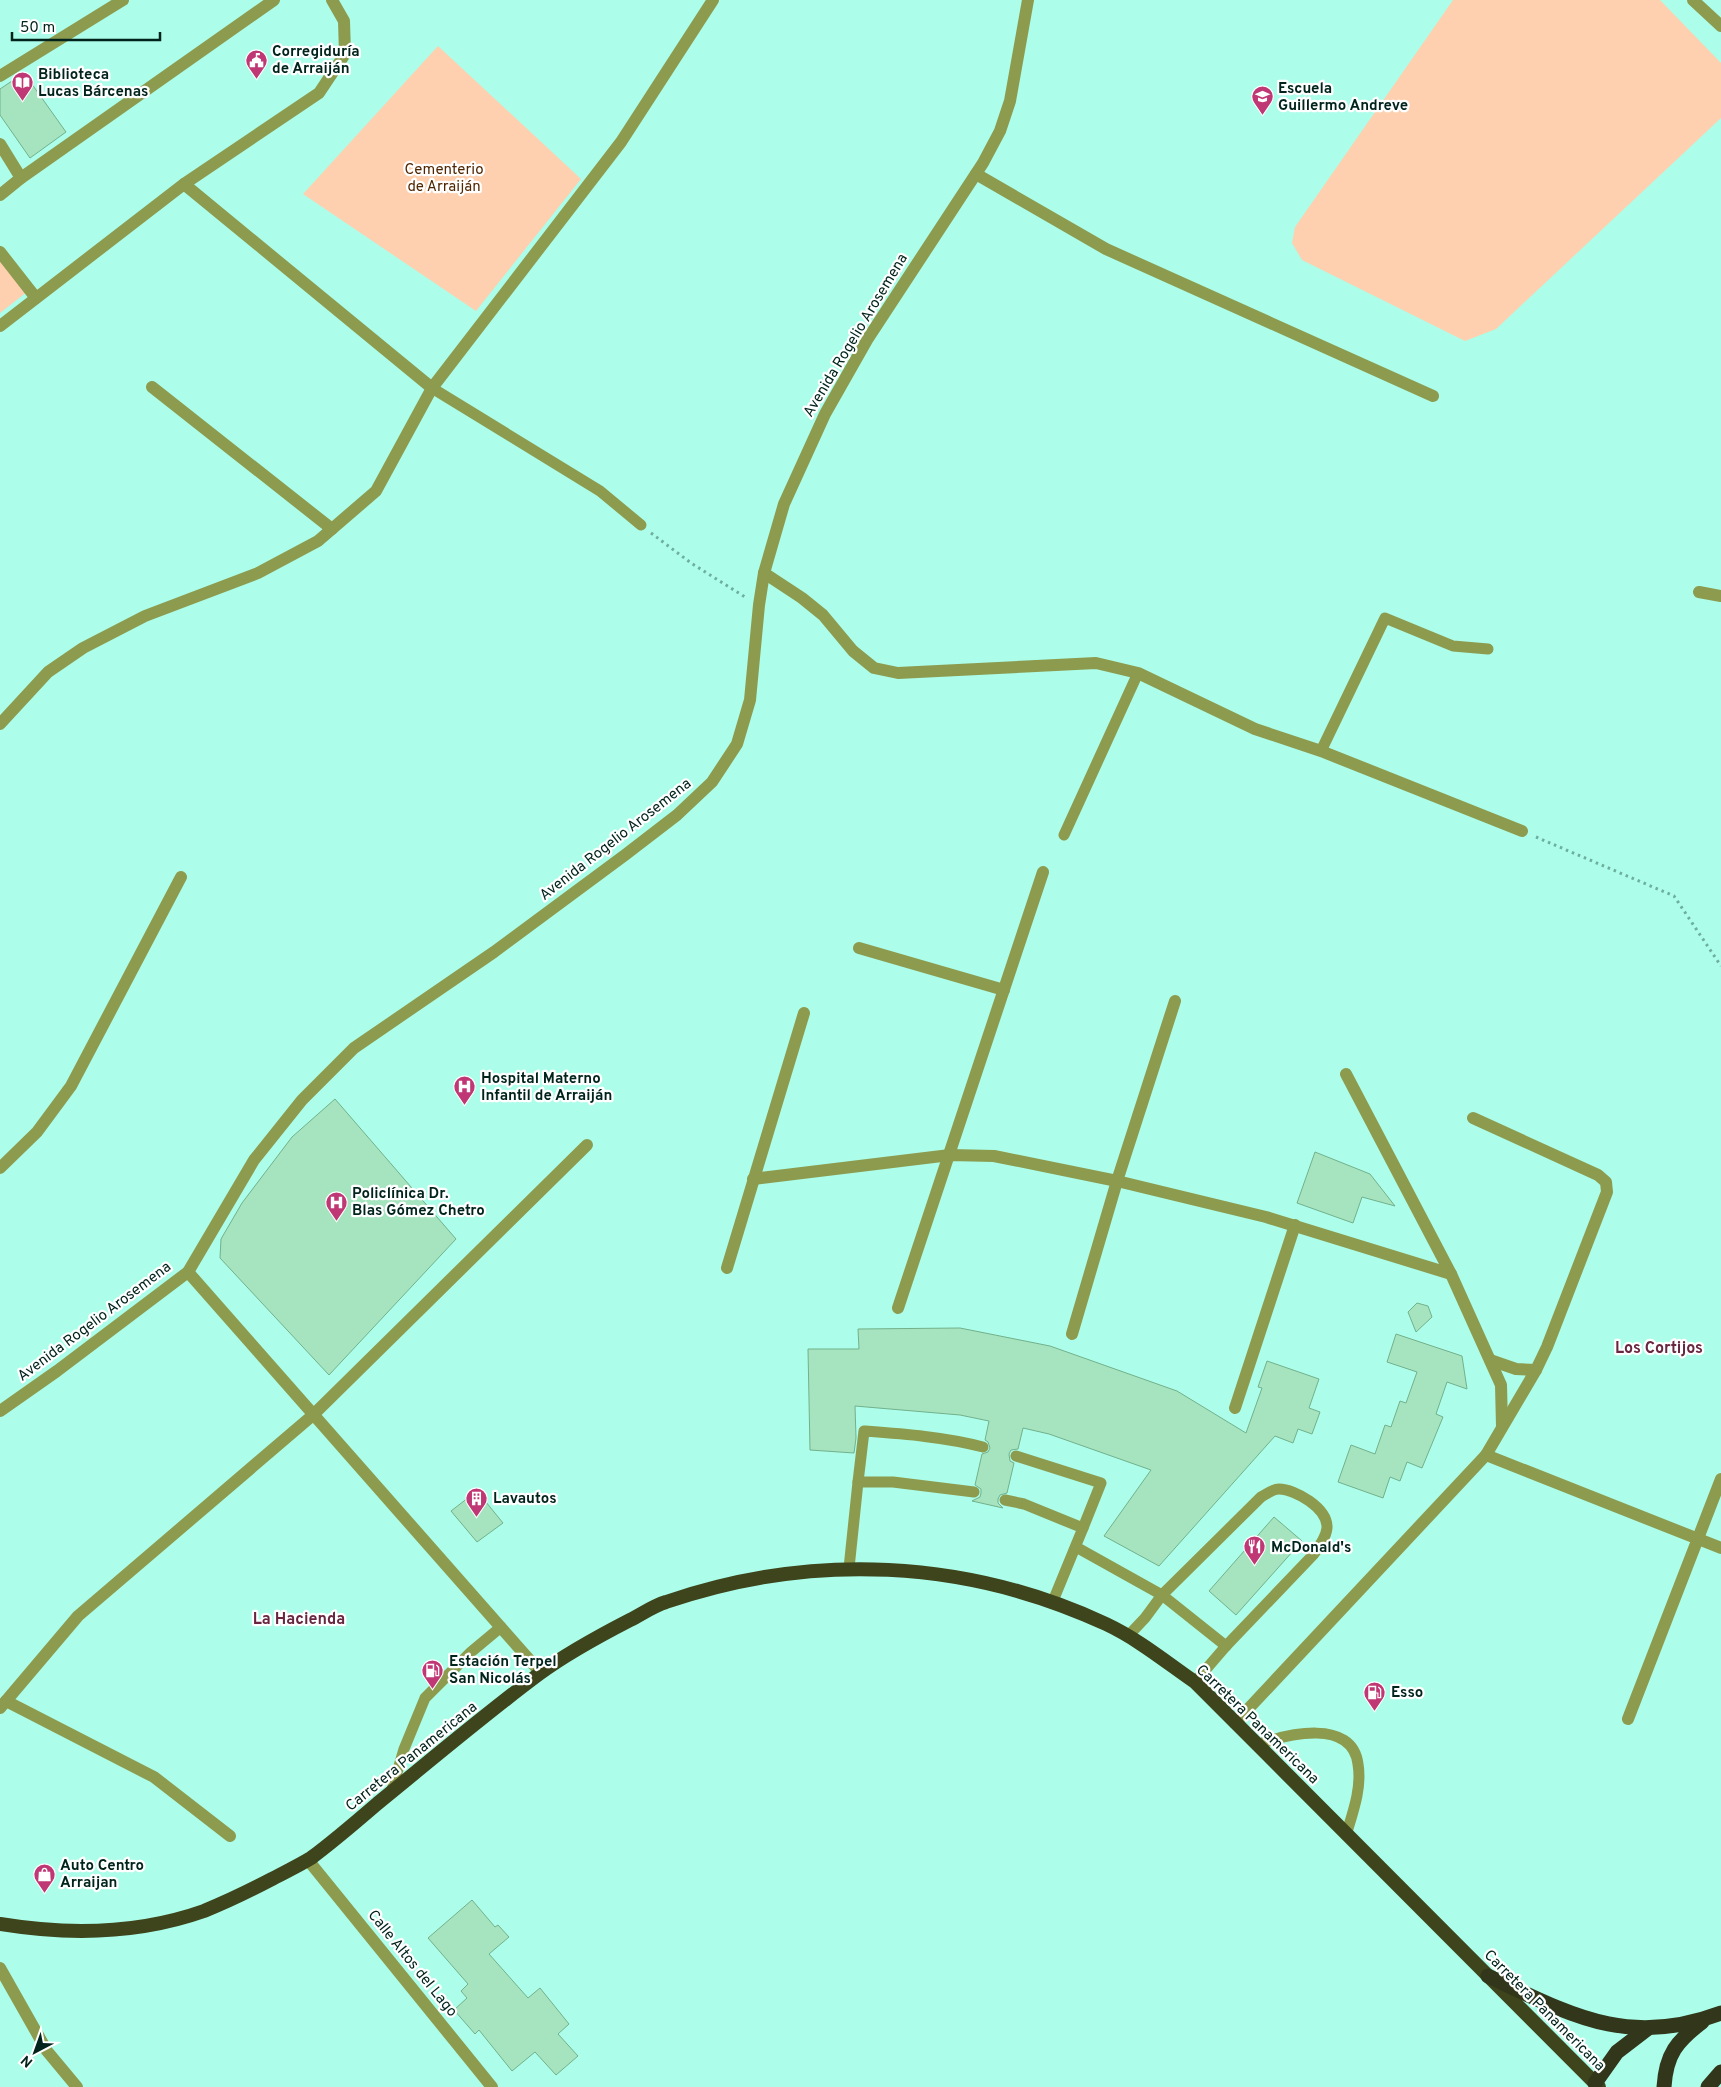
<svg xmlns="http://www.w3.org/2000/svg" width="1721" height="2087" viewBox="0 0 1721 2087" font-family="Overpass,sans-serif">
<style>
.green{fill:#fed0af}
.building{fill:#a5e4be;stroke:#72b18c}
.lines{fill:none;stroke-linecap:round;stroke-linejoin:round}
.path{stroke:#6eae9f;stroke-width:3;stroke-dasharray:2.5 4;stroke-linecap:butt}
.service{stroke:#8d9b4e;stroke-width:11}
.minor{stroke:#8d9b4e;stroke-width:12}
.tertiary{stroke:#8d9b4e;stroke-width:12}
.trunk{stroke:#3e441b;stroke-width:14}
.motorway{stroke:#32371b;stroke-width:15}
.labels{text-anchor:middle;stroke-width:4.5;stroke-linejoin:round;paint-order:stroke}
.poi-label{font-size:15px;font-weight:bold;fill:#00231c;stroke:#fff;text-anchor:start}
.park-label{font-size:15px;fill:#502600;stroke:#fff}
.street-label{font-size:15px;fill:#00231c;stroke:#fff}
.neighbourhood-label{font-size:16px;font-weight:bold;fill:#682641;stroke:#fff}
</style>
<rect width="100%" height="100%" fill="#acfde9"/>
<g class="green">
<path d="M1453,0H1660L1721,63V118L1496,329L1465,341L1302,260L1292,243L1295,227Z"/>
<path d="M438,46L581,179L476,311L303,194Z"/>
<path d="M0,247L32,288L0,313Z"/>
</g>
<g class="building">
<path d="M24,73L66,132L30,158L0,115V89Z"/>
<path d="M335,1099L456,1239L329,1375L220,1258L221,1239L242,1203L292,1137Z"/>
<path d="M1315,1152L1370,1174L1395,1206L1362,1197L1353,1223L1297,1203Z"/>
<path d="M1417,1303L1428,1306L1432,1317L1416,1332L1408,1312Z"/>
<path d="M960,1328L1050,1346L1177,1391L1246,1433L1262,1388L1258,1387L1267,1361L1319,1379L1309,1408L1320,1412L1312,1434L1298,1429L1293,1443L1275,1436L1159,1566L1104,1536L1151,1470L1049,1434L1023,1428L1018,1449L1011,1450L1009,1454L1010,1461L1014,1463L1007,1493L1000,1495L998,1499V1503L1003,1508L972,1501L980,1497L981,1493V1489L975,1485L982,1454L988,1452L990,1448L988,1442L985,1440L989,1421L960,1415L855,1406L856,1438L854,1453L810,1450L808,1349H859L858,1329Z"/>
<path d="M1396,1334L1462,1356L1467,1389L1447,1382L1436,1414L1443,1417L1422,1468L1407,1462L1400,1481L1390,1477L1383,1498L1338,1482L1351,1445L1375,1454L1385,1425L1391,1427L1400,1401L1406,1403L1417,1372L1387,1362Z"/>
<path d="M477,1491L503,1523L477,1542L451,1511Z"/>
<path d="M1274,1517L1302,1541L1236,1615L1209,1591Z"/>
<path d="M472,1900L495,1927L498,1925L509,1937L489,1954L528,1998L540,1988L569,2024L558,2034L578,2056L556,2075L535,2052L512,2071L479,2030L475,2034L454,2010L467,1998L461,1991L468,1984L428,1938Z"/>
</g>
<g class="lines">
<g class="path">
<path d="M651,533L691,563L745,597"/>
<path d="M1536,837L1674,896L1721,966"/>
</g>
<g class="service">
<path d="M432,388L600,491L641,525"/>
<path d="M1321,751L1385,618L1453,646L1488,649"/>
<path d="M1064,835L1138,673"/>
<path d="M1016,1456L1101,1483L1083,1528"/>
<path d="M858,1482L864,1431C904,1434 945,1437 983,1447"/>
<path d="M1005,1500L1024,1504L1083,1528L1053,1601"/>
<path d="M1076,1547L1162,1595L1226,1646"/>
<path d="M849,1568L858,1482H893L974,1492"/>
<path d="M1128,1636L1145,1618L1162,1595L1261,1497C1266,1494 1273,1489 1279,1489C1295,1489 1328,1508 1327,1528C1326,1538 1319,1547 1313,1555L1226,1646L1195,1682"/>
<path d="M1257,1745C1287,1734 1352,1718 1358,1764C1362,1788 1353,1812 1346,1835"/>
<path d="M391,1793L404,1749L425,1698L471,1652L501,1627"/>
</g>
<g class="minor">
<path d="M1693,0L1721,26"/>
<path d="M0,76L123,0"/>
<path d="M0,144L21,178"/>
<path d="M976,174L1106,249L1433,396"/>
<path d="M184,184L432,388"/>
<path d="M0,195L21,178L274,0"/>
<path d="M0,252L36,298"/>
<path d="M0,326L184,184L319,93L345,54L344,21L332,0"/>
<path d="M152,387L332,529"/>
<path d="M764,573L802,598L823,615L853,651L874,668L898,673L1096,663L1138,673L1255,729L1321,751L1522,831"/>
<path d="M1699,592L1721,596"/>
<path d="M0,724L48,672L83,648L145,616L258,573L318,541L376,491L432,388L621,142L713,0"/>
<path d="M859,948L1004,990"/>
<path d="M1346,1074L1451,1274L1501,1385L1502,1426"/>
<path d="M0,1168L37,1132L71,1086L181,877"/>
<path d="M753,1179L950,1155L994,1156L1117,1181L1266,1217L1451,1274"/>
<path d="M727,1268L804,1013"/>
<path d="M898,1308L1043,872"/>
<path d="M1072,1334L1117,1181L1175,1001"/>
<path d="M1490,1360L1516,1369L1536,1370"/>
<path d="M1235,1408L1295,1225"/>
<path d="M1486,1455L1721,1548"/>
<path d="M6,1701L154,1777L230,1836"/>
<path d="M0,1708L78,1616L313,1415L587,1145"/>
<path d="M1628,1719L1721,1479"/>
<path d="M1235,1723L1486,1455L1536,1370L1547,1347L1607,1192L1606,1182L1598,1175L1473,1118"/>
<path d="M308,1860L492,2087"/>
</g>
<g class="tertiary">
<path d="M188,1272L541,1673"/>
<path d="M0,1411L57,1371L188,1272L254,1160L302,1100L354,1048L494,952L625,855L677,815L712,782L737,744L750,700L759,605L764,573L784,504L825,414L867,340L983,163L1000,131L1010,101L1028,0"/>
<path d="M0,1968L47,2051L77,2087"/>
</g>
<path class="trunk" d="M0,1924C67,1935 139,1934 204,1911C226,1902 249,1891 270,1880C283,1873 298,1866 311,1858C334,1841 356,1822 378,1803C431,1760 484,1715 539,1674C567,1653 599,1636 630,1620C642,1614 653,1606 666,1602C812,1552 966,1559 1106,1624C1138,1639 1166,1662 1195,1682L1599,2087"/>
<g class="motorway">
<path d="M1488,1976C1571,2015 1628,2048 1721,2013"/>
<path d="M1595,2083L1617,2052L1647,2029"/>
<path d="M1664,2087C1666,2054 1677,2041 1702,2022"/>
<path d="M1708,2087L1721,2072"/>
</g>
</g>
<defs>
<symbol id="civic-pin" viewBox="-11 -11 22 30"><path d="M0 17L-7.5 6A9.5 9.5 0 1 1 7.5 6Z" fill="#bf3774" stroke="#fff"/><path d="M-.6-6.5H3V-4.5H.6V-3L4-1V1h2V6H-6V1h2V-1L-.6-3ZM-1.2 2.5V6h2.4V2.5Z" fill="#fff"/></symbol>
<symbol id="library-pin" viewBox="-11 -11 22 30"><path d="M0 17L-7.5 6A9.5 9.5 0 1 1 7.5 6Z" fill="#bf3774" stroke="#fff"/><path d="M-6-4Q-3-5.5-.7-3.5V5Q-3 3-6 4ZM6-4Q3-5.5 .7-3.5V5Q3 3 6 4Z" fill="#fff"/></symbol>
<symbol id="school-pin" viewBox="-11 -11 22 30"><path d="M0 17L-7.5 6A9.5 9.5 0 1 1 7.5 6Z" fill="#bf3774" stroke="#fff"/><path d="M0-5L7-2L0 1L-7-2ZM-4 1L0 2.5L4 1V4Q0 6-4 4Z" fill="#fff"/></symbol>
<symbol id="hospital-pin" viewBox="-11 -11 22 30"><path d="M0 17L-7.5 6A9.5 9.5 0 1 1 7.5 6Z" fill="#bf3774" stroke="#fff"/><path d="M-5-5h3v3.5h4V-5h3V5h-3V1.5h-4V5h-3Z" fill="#fff"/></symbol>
<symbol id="building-pin" viewBox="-11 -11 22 30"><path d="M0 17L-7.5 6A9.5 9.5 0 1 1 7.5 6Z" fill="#bf3774" stroke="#fff"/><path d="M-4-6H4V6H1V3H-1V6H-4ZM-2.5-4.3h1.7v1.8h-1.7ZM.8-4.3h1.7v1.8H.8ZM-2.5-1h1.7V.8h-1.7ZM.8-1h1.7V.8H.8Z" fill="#fff"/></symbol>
<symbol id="restaurant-pin" viewBox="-11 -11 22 30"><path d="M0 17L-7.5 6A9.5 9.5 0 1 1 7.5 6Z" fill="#bf3774" stroke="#fff"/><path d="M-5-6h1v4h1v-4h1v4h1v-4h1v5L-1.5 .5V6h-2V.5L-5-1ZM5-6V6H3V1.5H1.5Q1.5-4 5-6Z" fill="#fff"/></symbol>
<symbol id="fuel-pin" viewBox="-11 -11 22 30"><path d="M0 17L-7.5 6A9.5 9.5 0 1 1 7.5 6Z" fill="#bf3774" stroke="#fff"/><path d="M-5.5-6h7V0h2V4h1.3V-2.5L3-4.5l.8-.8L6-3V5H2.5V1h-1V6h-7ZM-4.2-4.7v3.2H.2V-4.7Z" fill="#fff"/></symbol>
<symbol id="shop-pin" viewBox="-11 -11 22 30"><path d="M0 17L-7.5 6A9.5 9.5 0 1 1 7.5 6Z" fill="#bf3774" stroke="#fff"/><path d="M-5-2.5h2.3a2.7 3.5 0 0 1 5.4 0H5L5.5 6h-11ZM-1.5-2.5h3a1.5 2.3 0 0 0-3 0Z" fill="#fff"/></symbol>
</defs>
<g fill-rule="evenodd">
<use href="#civic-pin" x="244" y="48" width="25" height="34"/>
<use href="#library-pin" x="10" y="70" width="25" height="34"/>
<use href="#school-pin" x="1250" y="84" width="25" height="34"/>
<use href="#hospital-pin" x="452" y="1074" width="25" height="34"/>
<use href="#hospital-pin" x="324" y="1190" width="25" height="34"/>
<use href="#building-pin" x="464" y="1486" width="25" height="34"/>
<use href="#restaurant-pin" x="1242" y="1534" width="25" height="34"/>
<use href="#fuel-pin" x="420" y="1658" width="25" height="34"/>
<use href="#fuel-pin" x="1362" y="1680" width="25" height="34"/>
<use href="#shop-pin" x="32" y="1862" width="25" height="34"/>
</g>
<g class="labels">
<g class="poi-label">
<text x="272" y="56">Corregiduría<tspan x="272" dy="17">de Arraiján</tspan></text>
<text x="38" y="79">Biblioteca<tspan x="38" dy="17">Lucas Bárcenas</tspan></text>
<text x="1278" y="93">Escuela<tspan x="1278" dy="17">Guillermo Andreve</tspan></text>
<text x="481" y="1083">Hospital Materno<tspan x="481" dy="17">Infantil de Arraiján</tspan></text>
<text x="352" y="1198">Policlínica Dr.<tspan x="352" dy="17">Blas Gómez Chetro</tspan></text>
<text x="493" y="1503">Lavautos</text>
<text x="1271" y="1552">McDonald's</text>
<text x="449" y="1666">Estación Terpel<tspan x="449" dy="17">San Nicolás</tspan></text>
<text x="1391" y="1697">Esso</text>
<text x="60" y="1870">Auto Centro<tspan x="60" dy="17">Arraijan</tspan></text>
</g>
<g class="park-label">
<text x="444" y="174">Cementerio<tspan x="444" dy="17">de Arraiján</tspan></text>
</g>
<g class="street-label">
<text transform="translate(855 335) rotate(-59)" y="5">Avenida Rogelio Arosemena</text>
<text transform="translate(615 839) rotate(-38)" y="5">Avenida Rogelio Arosemena</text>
<text transform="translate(94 1321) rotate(-37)" y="5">Avenida Rogelio Arosemena</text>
<text transform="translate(1258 1724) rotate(44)" y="5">Carretera Panamericana</text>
<text transform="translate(411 1756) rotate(-39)" y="5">Carretera Panamericana</text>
<text transform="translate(413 1963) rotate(51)" y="5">Calle Altos del Lago</text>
<text transform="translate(1545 2010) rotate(45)" y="5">Carretera Panamericana</text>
</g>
<g class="neighbourhood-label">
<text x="1659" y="1353">Los Cortijos</text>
<text x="299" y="1624">La Hacienda</text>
</g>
</g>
<g transform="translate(35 2052) rotate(221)" stroke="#ffffff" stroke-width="4" paint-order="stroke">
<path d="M0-4L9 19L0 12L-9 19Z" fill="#00231c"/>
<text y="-8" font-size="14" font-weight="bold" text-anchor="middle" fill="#00231c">N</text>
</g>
<path d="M12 32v8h148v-8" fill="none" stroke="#00231c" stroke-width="2.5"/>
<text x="20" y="32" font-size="15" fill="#00231c" stroke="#ffffff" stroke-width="4" paint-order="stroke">50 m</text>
</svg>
